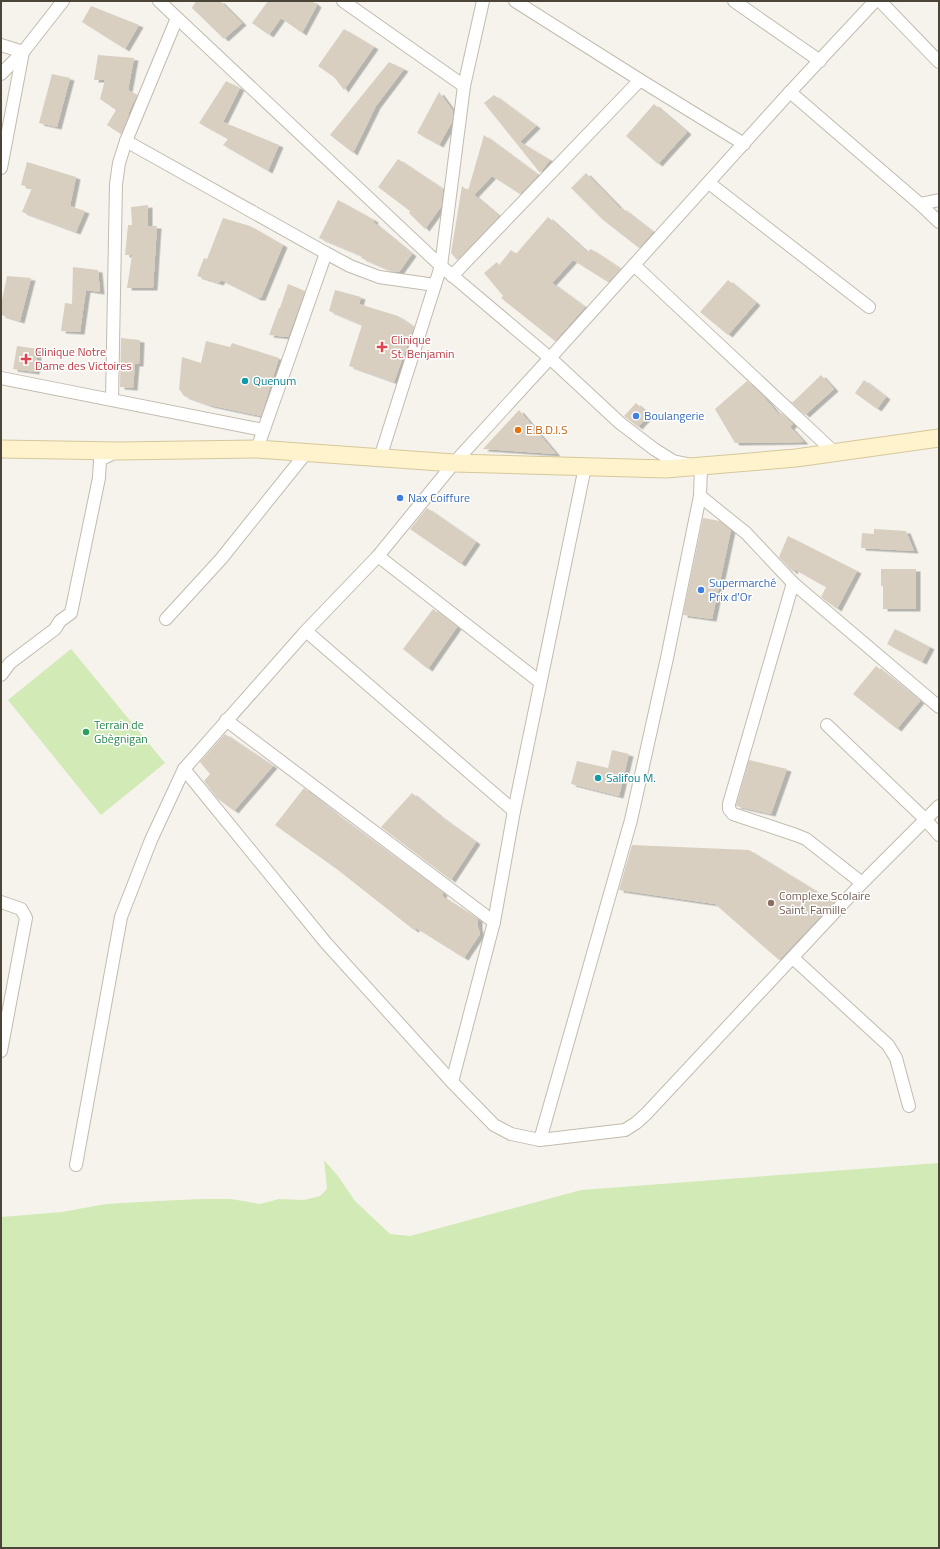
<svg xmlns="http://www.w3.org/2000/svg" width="940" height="1549" viewBox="0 0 940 1549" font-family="'Titillium Web',sans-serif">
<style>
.green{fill:#d2eab5}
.building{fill:#d8cfc1;filter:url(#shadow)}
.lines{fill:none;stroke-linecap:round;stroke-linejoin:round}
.street-casing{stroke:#c2bbae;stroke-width:14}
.secondary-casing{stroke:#d6c79b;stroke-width:19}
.street{stroke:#fff;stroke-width:12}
.secondary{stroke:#fff3cd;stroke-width:17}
.health-dot{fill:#e0444e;stroke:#fff;stroke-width:1.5}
.culture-dot{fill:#0f9aa8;stroke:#fff;stroke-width:1.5}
.shop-dot{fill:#3f7fe0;stroke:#fff;stroke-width:1.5}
.food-dot{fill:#e8710a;stroke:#fff;stroke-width:1.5}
.leisure-dot{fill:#2e9e5b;stroke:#fff;stroke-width:1.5}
.education-dot{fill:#8d6e63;stroke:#fff;stroke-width:1.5}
.labels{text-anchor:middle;stroke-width:3;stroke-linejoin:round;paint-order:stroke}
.health-label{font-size:12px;fill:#be3a42;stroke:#fff;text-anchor:start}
.culture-label{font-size:12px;fill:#0d838f;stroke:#fff;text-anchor:start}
.shop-label{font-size:12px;fill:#366cbe;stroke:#fff;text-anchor:start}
.food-label{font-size:12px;fill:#c56008;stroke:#fff;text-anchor:start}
.leisure-label{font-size:12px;fill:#27864d;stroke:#fff;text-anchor:start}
.education-label{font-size:12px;fill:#785e54;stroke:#fff;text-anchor:start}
</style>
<defs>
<filter id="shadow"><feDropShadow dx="4.5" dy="2.5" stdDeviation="0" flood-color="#0004"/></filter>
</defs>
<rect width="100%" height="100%" fill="#f6f3ec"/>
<g class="green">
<path d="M71,649L165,763L101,815L8,700Z"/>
<path d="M324,1160L338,1176L355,1201L390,1234L410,1236L581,1190L939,1163V1548H1V1217L62,1212L106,1204L158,1201L202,1199H231L260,1204L279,1199L304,1200L320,1196L327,1189Z"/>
</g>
<g class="building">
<path d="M196,1H220L242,23L224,39L192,8Z"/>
<path d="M268,1H312L317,5L302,33L281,18L269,35L252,23Z"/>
<path d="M91,6L139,25L125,49L82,22Z"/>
<path d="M344,29L374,47L344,90L334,77L318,66Z"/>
<path d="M98,55L134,58L128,90L137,95L128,114L129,115L121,134L107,125L116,110L100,99L105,80H94Z"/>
<path d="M389,62L404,69L376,106L353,153L330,135Z"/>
<path d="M52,74L70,78L57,127L39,123Z"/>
<path d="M226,81L240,88L223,122L279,145L268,171L223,145L228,139L199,123Z"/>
<path d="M439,92L453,111L452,122L439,145L417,133Z"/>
<path d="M494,95L536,126L520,142L550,160L540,173L484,103Z"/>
<path d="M654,104L687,132L658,164L626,136Z"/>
<path d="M484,135L538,175L520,194L492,176L474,195L499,216L457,260L451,253L462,186L468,191Z"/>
<path d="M398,159L443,189L441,207L425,229L409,213L410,211L378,187Z"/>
<path d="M27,162L76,177L70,206L85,211L76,232L22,212L32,188L21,185Z"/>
<path d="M586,173L621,209L622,208L653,232L639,248L603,220L571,188Z"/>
<path d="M338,200L374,220L373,222L412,254L399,272L391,271L361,258L362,256L319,238Z"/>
<path d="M148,205V226H157L153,288H127L132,255H125L128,225H132L131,207Z"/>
<path d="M548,217L587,252L591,249L621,269L608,282L573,260L552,283L585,307L555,341L501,298L503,296L484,273L497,262L499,265L511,250L516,254Z"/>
<path d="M223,218L250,226L283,245L261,298H257L221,280L219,283L197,276L204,258L207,259Z"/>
<path d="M73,267L98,270L100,292L86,290L80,332L61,331L65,303L72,304Z"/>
<path d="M7,276L31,278L20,321L1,315V305Z"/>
<path d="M728,280L756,303L728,335L700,312Z"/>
<path d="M288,284L305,291L288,337L269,335L279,308H280Z"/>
<path d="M335,290L361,297L359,304L398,316L414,327L394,382L349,366L362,325L329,311Z"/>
<path d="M121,338L140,340L139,364H135L133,388L120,387Z"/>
<path d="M206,341L230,347L232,343L279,358L261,416L209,405L184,396L179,389L182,357L201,363Z"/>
<path d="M17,346L38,349L35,372L13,369Z"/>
<path d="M821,375L834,389L805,415L790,401L793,402Z"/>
<path d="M864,380L886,397L877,409L855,393Z"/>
<path d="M747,381L762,395L780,416L782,413L793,424L790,427L804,442L735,443L715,409Z"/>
<path d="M636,403L649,415L638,427L624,416Z"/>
<path d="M519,410L556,454L483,449Z"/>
<path d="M427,508L476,542L461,564L410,529Z"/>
<path d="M703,518L720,521L731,530L712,619L683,615Z"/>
<path d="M874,529L906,531L914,551L861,548L862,533L874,534Z"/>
<path d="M788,536L857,571L837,609L821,597L826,587L794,569L793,572L779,557Z"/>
<path d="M881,569H916V609H883V586H881Z"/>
<path d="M433,609L457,627L428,669L403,649Z"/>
<path d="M895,629L930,647L922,662L887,644Z"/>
<path d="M876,666L920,701L897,729L853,694Z"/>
<path d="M225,734L273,766L234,811L217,798L204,781L210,774L200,762Z"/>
<path d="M612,750L629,754L619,796L571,784L577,761L608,768Z"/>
<path d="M749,760L787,769L771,814L736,806Z"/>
<path d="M304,788L336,814L443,893L442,896L478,919V927L480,934L464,958L416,928L414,930L338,870L275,825Z"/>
<path d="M412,793L440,816L476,842L451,880L381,827Z"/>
<path d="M632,845L749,850L834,902L779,960L715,904L619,890Z"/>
</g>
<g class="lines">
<defs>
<g id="street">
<path d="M159,1L441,266L464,86L343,1"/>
<path d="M515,1L640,80"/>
<path d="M734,1L820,61"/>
<path d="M880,1L939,62"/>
<path d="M1,45L23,52L1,168"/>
<path d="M1,74L23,52L63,1"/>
<path d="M464,86L483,1"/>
<path d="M790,92L920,204L939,222"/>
<path d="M126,141L326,253"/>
<path d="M709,183L869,307"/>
<path d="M920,204L939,200"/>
<path d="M634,265L834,452"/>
<path d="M452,276L640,80L744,144"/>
<path d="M1,378L263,430"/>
<path d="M112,400L116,184L119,163L126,141L177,18"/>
<path d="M257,449L326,253L350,266L379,277L435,285"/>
<path d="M380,458L441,266L550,358L620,423L654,449L673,461L701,467L700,496L667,658L631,820L540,1140"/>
<path d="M700,496L746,533L793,583L939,707"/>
<path d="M378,556L540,682"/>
<path d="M793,583L729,804V809L733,814L796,835L806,839L862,883"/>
<path d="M166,619L221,559L306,453"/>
<path d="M306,631L514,811"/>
<path d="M1,675L10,663L55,629L60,621L71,613L99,478L100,460L116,452"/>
<path d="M226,720L494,922"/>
<path d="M827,725L926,820L939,835"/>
<path d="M184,769L326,943L452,1082L494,1125L511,1134L540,1140L625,1130L636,1123L646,1114L862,883L939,806"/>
<path d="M1,902L21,909L26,918L1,1051"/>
<path d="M793,958L888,1045L896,1058L909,1106"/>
<path d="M452,1082L494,922L514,811L585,467"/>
<path d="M76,1165L121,917L151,840L184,769L306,631L378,556L454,463L550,358L790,92L875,1"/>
</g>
<path id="secondary" d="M1,449L119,451L257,449L454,463L666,469L796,458L939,438"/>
</defs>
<use href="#street" class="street-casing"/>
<use href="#secondary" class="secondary-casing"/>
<use href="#street" class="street"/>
<use href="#secondary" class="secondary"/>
</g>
<g class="health-dot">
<path d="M380 341h4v4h4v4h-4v4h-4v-4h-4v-4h4z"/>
<path d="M24 353h4v4h4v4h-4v4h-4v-4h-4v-4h4z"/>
</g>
<g class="culture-dot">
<circle cx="245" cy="381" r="4"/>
<circle cx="598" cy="778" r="4"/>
</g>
<g class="shop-dot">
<circle cx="636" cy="416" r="4"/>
<circle cx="400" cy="498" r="4"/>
<circle cx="701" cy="590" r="4"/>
</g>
<circle class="food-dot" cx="518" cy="430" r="4"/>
<circle class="leisure-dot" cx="86" cy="732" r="4"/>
<circle class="education-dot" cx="771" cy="903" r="4"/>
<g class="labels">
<g class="health-label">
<text x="391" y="344">Clinique<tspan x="391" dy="14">St. Benjamin</tspan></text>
<text x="35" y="356">Clinique Notre<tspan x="35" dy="14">Dame des Victoires</tspan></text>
</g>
<g class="culture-label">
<text x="253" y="385">Quenum</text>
<text x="606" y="782">Salifou M.</text>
</g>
<g class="shop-label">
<text x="644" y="420">Boulangerie</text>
<text x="408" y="502">Nax Coiffure</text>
<text x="709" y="587">Supermarché<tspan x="709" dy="14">Prix d'Or</tspan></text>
</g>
<g class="food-label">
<text x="526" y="434">E.B.D.I.S</text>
</g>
<g class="leisure-label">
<text x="94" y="729">Terrain de<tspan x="94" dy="14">Gbègnigan</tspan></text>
</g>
<g class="education-label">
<text x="779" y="900">Complexe Scolaire<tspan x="779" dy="14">Saint. Famille</tspan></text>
</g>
</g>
<rect width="940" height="1549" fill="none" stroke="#4b4439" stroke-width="4"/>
</svg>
